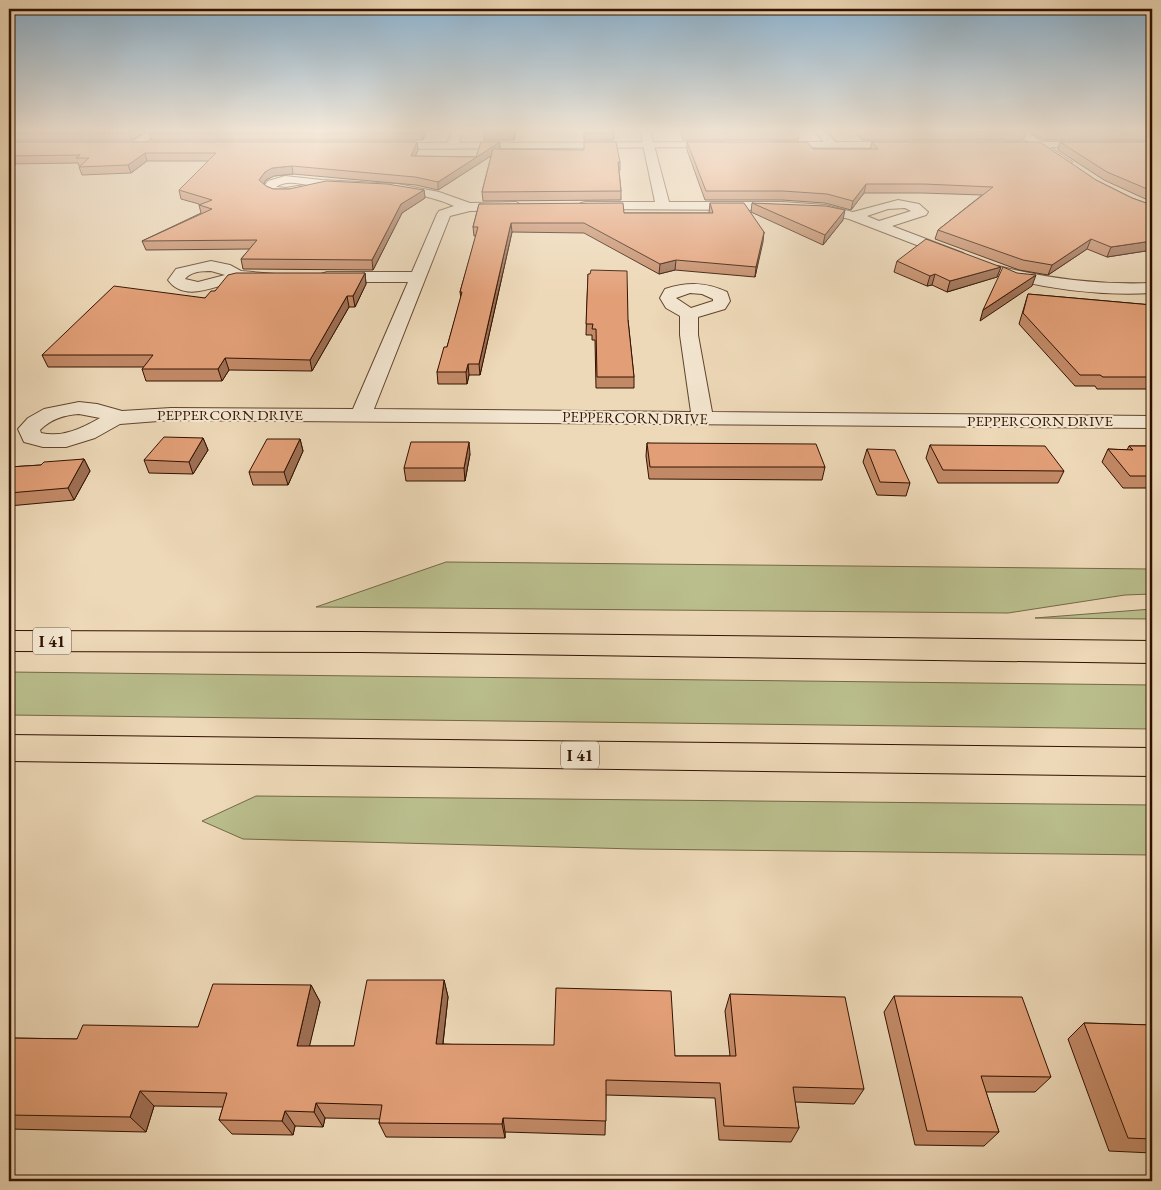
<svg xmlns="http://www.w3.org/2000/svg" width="1161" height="1190" viewBox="0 0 1161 1190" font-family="'EB Garamond',serif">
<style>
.green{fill:#babe8d;stroke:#766847}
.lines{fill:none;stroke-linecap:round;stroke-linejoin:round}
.minor-casing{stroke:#61442e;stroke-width:2}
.tertiary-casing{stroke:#61442e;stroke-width:2}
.motorway-casing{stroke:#321201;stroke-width:2}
.minor{fill:#f3e6d0;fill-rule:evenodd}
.tertiary{fill:#f3e6d0;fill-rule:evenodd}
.motorway{fill:#edd8b7;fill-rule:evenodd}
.wall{fill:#c28966;stroke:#321201}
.shaded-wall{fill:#9e6f53;stroke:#321201}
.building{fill:#e29f77;stroke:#321201}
.labels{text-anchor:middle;stroke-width:4;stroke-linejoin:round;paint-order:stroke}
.far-street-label{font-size:15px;fill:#321201;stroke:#f3e6d0}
.shield{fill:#f3e6d0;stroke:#6c523f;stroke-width:1}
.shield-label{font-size:16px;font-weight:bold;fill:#321201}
</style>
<rect width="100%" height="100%" fill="#edd8b7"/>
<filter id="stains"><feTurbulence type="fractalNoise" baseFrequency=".004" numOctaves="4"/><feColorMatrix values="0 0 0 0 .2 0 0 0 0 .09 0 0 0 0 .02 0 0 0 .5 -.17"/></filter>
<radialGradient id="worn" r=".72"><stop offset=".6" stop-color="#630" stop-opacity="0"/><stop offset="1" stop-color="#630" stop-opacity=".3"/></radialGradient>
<g class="green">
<path d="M446,562L1152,569V594L1125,595L1008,613L316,607Z"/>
<path d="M1152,609V619L1035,618Z"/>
<path d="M9,672L1152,685V729L9,715Z"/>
<path d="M256,796L1152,805V855L636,849L243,839L202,821Z"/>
</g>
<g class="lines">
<defs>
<g id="minor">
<path d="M150,130H162L139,147H131L129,145L131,143Z"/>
<path d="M453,130H463L458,146L452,149L446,146Z"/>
<path d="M640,130H650L669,202H782L825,205L853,212L898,200L919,204L928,212L926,215L892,226L963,253L966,256L963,259H953L849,219L825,213L782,210L581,209L579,206L581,203L586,202H655ZM905,208L911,211L879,221L867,216L888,209Z"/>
<path d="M814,130H825L838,145L836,147H828Z"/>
<path d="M1012,130H1024L1072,162L1066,166L1062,165Z"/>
<path d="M285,176L322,180L397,184L439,192L470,203L516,202L523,206L516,210L470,211L450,216L374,409L691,412L680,335V316L666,308L660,298L665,289C687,282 706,282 727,292L730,301L725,309L698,317V335L712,412L1152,416V428L171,420L120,424L95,438L66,447H43L24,442L18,429L28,418L44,409L79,402L97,404L122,411L171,408L353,409L408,282H327L321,280L319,277L321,274L327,272H412L437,214L439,211L454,206C413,187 366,192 321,188C307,186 289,178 276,187L286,188L304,185L310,189L309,192C295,196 273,201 263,188L268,181ZM690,293L702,294L713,299V301L691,308L676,298ZM79,414L100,418C82,428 63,438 41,433L40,430C51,419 64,415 79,414Z"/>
<path d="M211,261L230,265L241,271L275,274L277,277L275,280C263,283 251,279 239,281C218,284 185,304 168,280L176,269ZM211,271L225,275L198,282L185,279C191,271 203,271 211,271Z"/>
<path d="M998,266C1049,279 1099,285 1152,283V293C1098,296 1045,289 992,274L990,271L992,268Z"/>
</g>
<g id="tertiary">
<path d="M723,142L729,145L727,147L381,149L375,146L381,143Z"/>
<path d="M771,142H908L914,145L908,148L767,147L765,145Z"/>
<path d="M1006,142H1152V148L1002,147L1000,145Z"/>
</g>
<g id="motorway">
<path d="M9,631L361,632L1152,641V663L361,652L9,651Z"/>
<path d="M9,735L1152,748V776L9,761Z"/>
</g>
</defs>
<use href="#minor" class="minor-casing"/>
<use href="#tertiary" class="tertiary-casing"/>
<use href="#motorway" class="motorway-casing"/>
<use href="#minor" class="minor"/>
<use href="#tertiary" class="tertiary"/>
<use href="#motorway" class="motorway"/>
</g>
<g class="wall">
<path d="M9,130H148L132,140H9V141Z"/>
<path d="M427,130L423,140H151L149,133Z"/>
<path d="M516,130L514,140H484V132Z"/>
<path d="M584,130L614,133V140H584Z"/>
<path d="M679,130H797L799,132L798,140H683Z"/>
<path d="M853,130H1022L1026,132L1023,140H862Z"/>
<path d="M1027,130H1152V140H1043Z"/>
<path d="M9,142H417L418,150L415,156L476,157L500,149L620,162V170H619L621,191V200L483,201L482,192L491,156L438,190L416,185L293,174L274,176L266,180L264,184L266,186L273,189L424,190L425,198L402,213L373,270L243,269L241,259L250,249L146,250L142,241L201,213L199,205V204L181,199L179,190L208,161H147L131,173L82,175L79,167L81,166H79L78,163L9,164Z"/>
<path d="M687,142L813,149H870L872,142L1096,180L1132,198L1152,205V250L1107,257L1087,249L1048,275L1019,270L935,239L938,230L982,195L922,193H864L851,210L825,203L782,200H705L687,150Z"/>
<path d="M1060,142H1152V202L1104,180L1058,150Z"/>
<path d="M710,203L764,232L755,277L675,270L659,274L584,233L512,232L480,375H469L467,384H438L437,372L447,347L461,298L460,292L476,236H474L473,227L479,204L624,213H709Z"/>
<path d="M752,203L843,220L823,245L751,212Z"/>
<path d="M897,261L1001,267L997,277L947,292L932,285L927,286L894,272Z"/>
<path d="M365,273L366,284L355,307H349L312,371L229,370L222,381H146L142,369L144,367H48L42,355L205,298L215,291Z"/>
<path d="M588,274L628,320L634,377V388H596L595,340H592V335H586Z"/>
<path d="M1028,294L1152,305V389H1097L1095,386H1075L1019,324Z"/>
<path d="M203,438L208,450L193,474L149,473L144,460Z"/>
<path d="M300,439L303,451L288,485H253L249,472Z"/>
<path d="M647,443L825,467L822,480L649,479L646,456Z"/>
<path d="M930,445L1064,471L1058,483H938L926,458Z"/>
<path d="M1129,446H1152V488H1123L1102,462L1108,449L1127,450Z"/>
<path d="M867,449L910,483L906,496L877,495L863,462Z"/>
<path d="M470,454L465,481H406L404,468Z"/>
<path d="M84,459L90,471L74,500L9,506V467L41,465Z"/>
<path d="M444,980L448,997L443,1044L675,1056H730L725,1011L730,994L864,1089L854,1104L795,1102L799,1128L791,1142L719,1140L715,1098L606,1095L605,1135L505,1132V1138L386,1137L379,1123L380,1119L325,1118L323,1127L295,1126L293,1135L232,1134L219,1120L223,1107L154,1106L146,1132L9,1129V1038L77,1039L198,1027L311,985L320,1002L309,1046H354Z"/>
<path d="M894,996L1051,1077L1035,1092H986L999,1132L984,1146L915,1145L884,1012Z"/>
<path d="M1084,1023L1152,1025V1153L1109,1151L1068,1039Z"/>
</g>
<g class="shaded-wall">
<path d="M134,130H148L132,140L129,133Z"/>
<path d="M423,130H427L423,140L422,133Z"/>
<path d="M514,130H516L514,140Z"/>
<path d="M417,142L418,150L412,164L411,156Z"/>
<path d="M500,142V150L438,190V182Z"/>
<path d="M145,153L147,161L131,173L128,165Z"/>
<path d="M292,166L293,174L274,176L266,180L261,188L259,180L265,172L272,168Z"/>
<path d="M866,184L864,193L851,210L853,201Z"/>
<path d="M424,190L425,198L402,213L373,270L372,260L401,204Z"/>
<path d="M845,210L843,220L823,245L825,235Z"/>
<path d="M511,223L512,232L480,375L479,364Z"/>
<path d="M764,232L763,242L755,277L756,267Z"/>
<path d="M1091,239L1087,249L1048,275L1052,265Z"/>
<path d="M1152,241V250L1107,257L1111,247Z"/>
<path d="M676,260L675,270L659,274L660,264Z"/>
<path d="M1001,267L997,277L947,292L950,281Z"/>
<path d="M365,273L366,284L355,307L353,296Z"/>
<path d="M935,274L932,285L927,286L930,276Z"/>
<path d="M1036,275L1032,286L980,321L983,310Z"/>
<path d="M347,296L349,307L312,371L310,360Z"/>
<path d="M225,358L229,370L222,381L218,369Z"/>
<path d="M468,364L469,375L467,384L466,372Z"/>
<path d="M203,438L208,450L193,474L189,462Z"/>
<path d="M300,439L303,451L288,485L284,472Z"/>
<path d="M469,442L470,454L465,481L464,468Z"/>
<path d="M84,459L90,471L74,500L68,488Z"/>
<path d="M444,980L448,997L441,1060L436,1044Z"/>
<path d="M311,985L320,1002L306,1061L297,1046Z"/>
<path d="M140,1091L154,1106L146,1132L130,1117Z"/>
<path d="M316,1103L325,1118L323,1127L314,1112Z"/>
<path d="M285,1111L295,1126L293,1135L282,1121Z"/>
<path d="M503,1118L505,1132V1138L502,1124Z"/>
</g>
<g class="building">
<path d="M9,130H134L129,133H9Z"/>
<path d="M153,130H423L422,133H149Z"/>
<path d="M485,130H514V132H484Z"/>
<rect x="584" y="130" width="30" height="3"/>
<path d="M683,130H797L799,132H684Z"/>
<path d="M861,130H1022L1026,132H863Z"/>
<path d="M1041,130H1152V132H1045Z"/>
<path d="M9,142H417L411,156L476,157L481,142H500L438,182L415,177L292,166L272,168L265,172L259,180L266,186L273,189H289L326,181L387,184L424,190L401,204L372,260L241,259L257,240L142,241L212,209L199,205L212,200L179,190L216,153H145L128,165L79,167L89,158H76L80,155L9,156Z"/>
<path d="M584,142H616L620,162H618L621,191L482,192L493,149L584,150Z"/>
<path d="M687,142H807L813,149H878L872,142H1040L1096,180L1132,198L1152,205V241L1111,247L1091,239L1052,265L1023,260L938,230L993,187L924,184H866L853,201L827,194L783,191H706Z"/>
<path d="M1060,142H1152V191L1107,172Z"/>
<path d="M623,203L624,213H713L710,203H744L764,232L756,267L676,260L660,264L584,223H511L479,364H468L466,372H437L444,347H447L462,292H460L478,227H473L479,204Z"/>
<path d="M752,203L826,206L845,210L825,235Z"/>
<path d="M926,239L1001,267L950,281L935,274L930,276L897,261Z"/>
<path d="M1003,267L1017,273L1036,275L983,310Z"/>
<path d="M591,270L627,271L628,320L634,377H597L596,329H592L593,324H586L588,274H590Z"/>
<path d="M236,273H365L353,296H347L310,360L225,358L218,369H142L153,355H42L114,286L205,298L211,291H215L228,275Z"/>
<path d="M1028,294L1152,305V377H1103L1100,375H1080L1023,313Z"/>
<path d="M164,437L203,438L189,462L144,460Z"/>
<path d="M267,439H300L284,472H249Z"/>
<path d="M411,442H469L464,468H404Z"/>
<path d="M647,443L816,444L825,467H650Z"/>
<path d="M930,445L1045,446L1064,471L943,470Z"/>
<path d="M1129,446H1152V476H1130L1108,449L1133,450Z"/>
<path d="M867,449L895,450L910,483L880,482Z"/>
<path d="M84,459L68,488L9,493V467L41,465L44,462Z"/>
<path d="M367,980H444L436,1044L554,1045L556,988L671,991L675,1056H736L730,994L845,997L864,1089L793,1087L799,1128L724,1126L720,1083L606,1080V1121L503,1118L502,1124L379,1123L382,1105L316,1103L314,1112L285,1111L282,1121L219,1120L227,1093L140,1091L130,1117L9,1115V1038L77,1039L83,1025L198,1027L213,984L311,985L297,1046H354Z"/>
<path d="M894,996L1022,997L1051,1077L981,1076L999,1132L927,1131Z"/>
<path d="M1084,1023L1152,1025V1139L1128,1138Z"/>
</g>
<linearGradient id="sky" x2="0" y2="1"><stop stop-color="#8ab5d5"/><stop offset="0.44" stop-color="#f7eddf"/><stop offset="1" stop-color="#f7eddf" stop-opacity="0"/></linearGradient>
<rect width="1161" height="296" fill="url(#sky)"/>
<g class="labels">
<g class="far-street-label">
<text x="230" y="420">PEPPERCORN DRIVE</text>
<text transform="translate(635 418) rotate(1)" y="5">PEPPERCORN DRIVE</text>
<text x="1040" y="426">PEPPERCORN DRIVE</text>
</g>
<g class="shield">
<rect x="33" y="627.5" width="38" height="27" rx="4"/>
<rect x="561" y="741.5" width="38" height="27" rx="4"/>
</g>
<g class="shield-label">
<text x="52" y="647">I 41</text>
<text x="580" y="761">I 41</text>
</g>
</g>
<rect width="1161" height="1190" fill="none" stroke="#edd8b7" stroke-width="30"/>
<rect x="10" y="10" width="1141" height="1170" fill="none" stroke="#321201" stroke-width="2.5"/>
<rect x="15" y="15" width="1131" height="1160" fill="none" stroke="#321201"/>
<rect width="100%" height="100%" filter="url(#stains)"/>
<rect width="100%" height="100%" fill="url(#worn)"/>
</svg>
